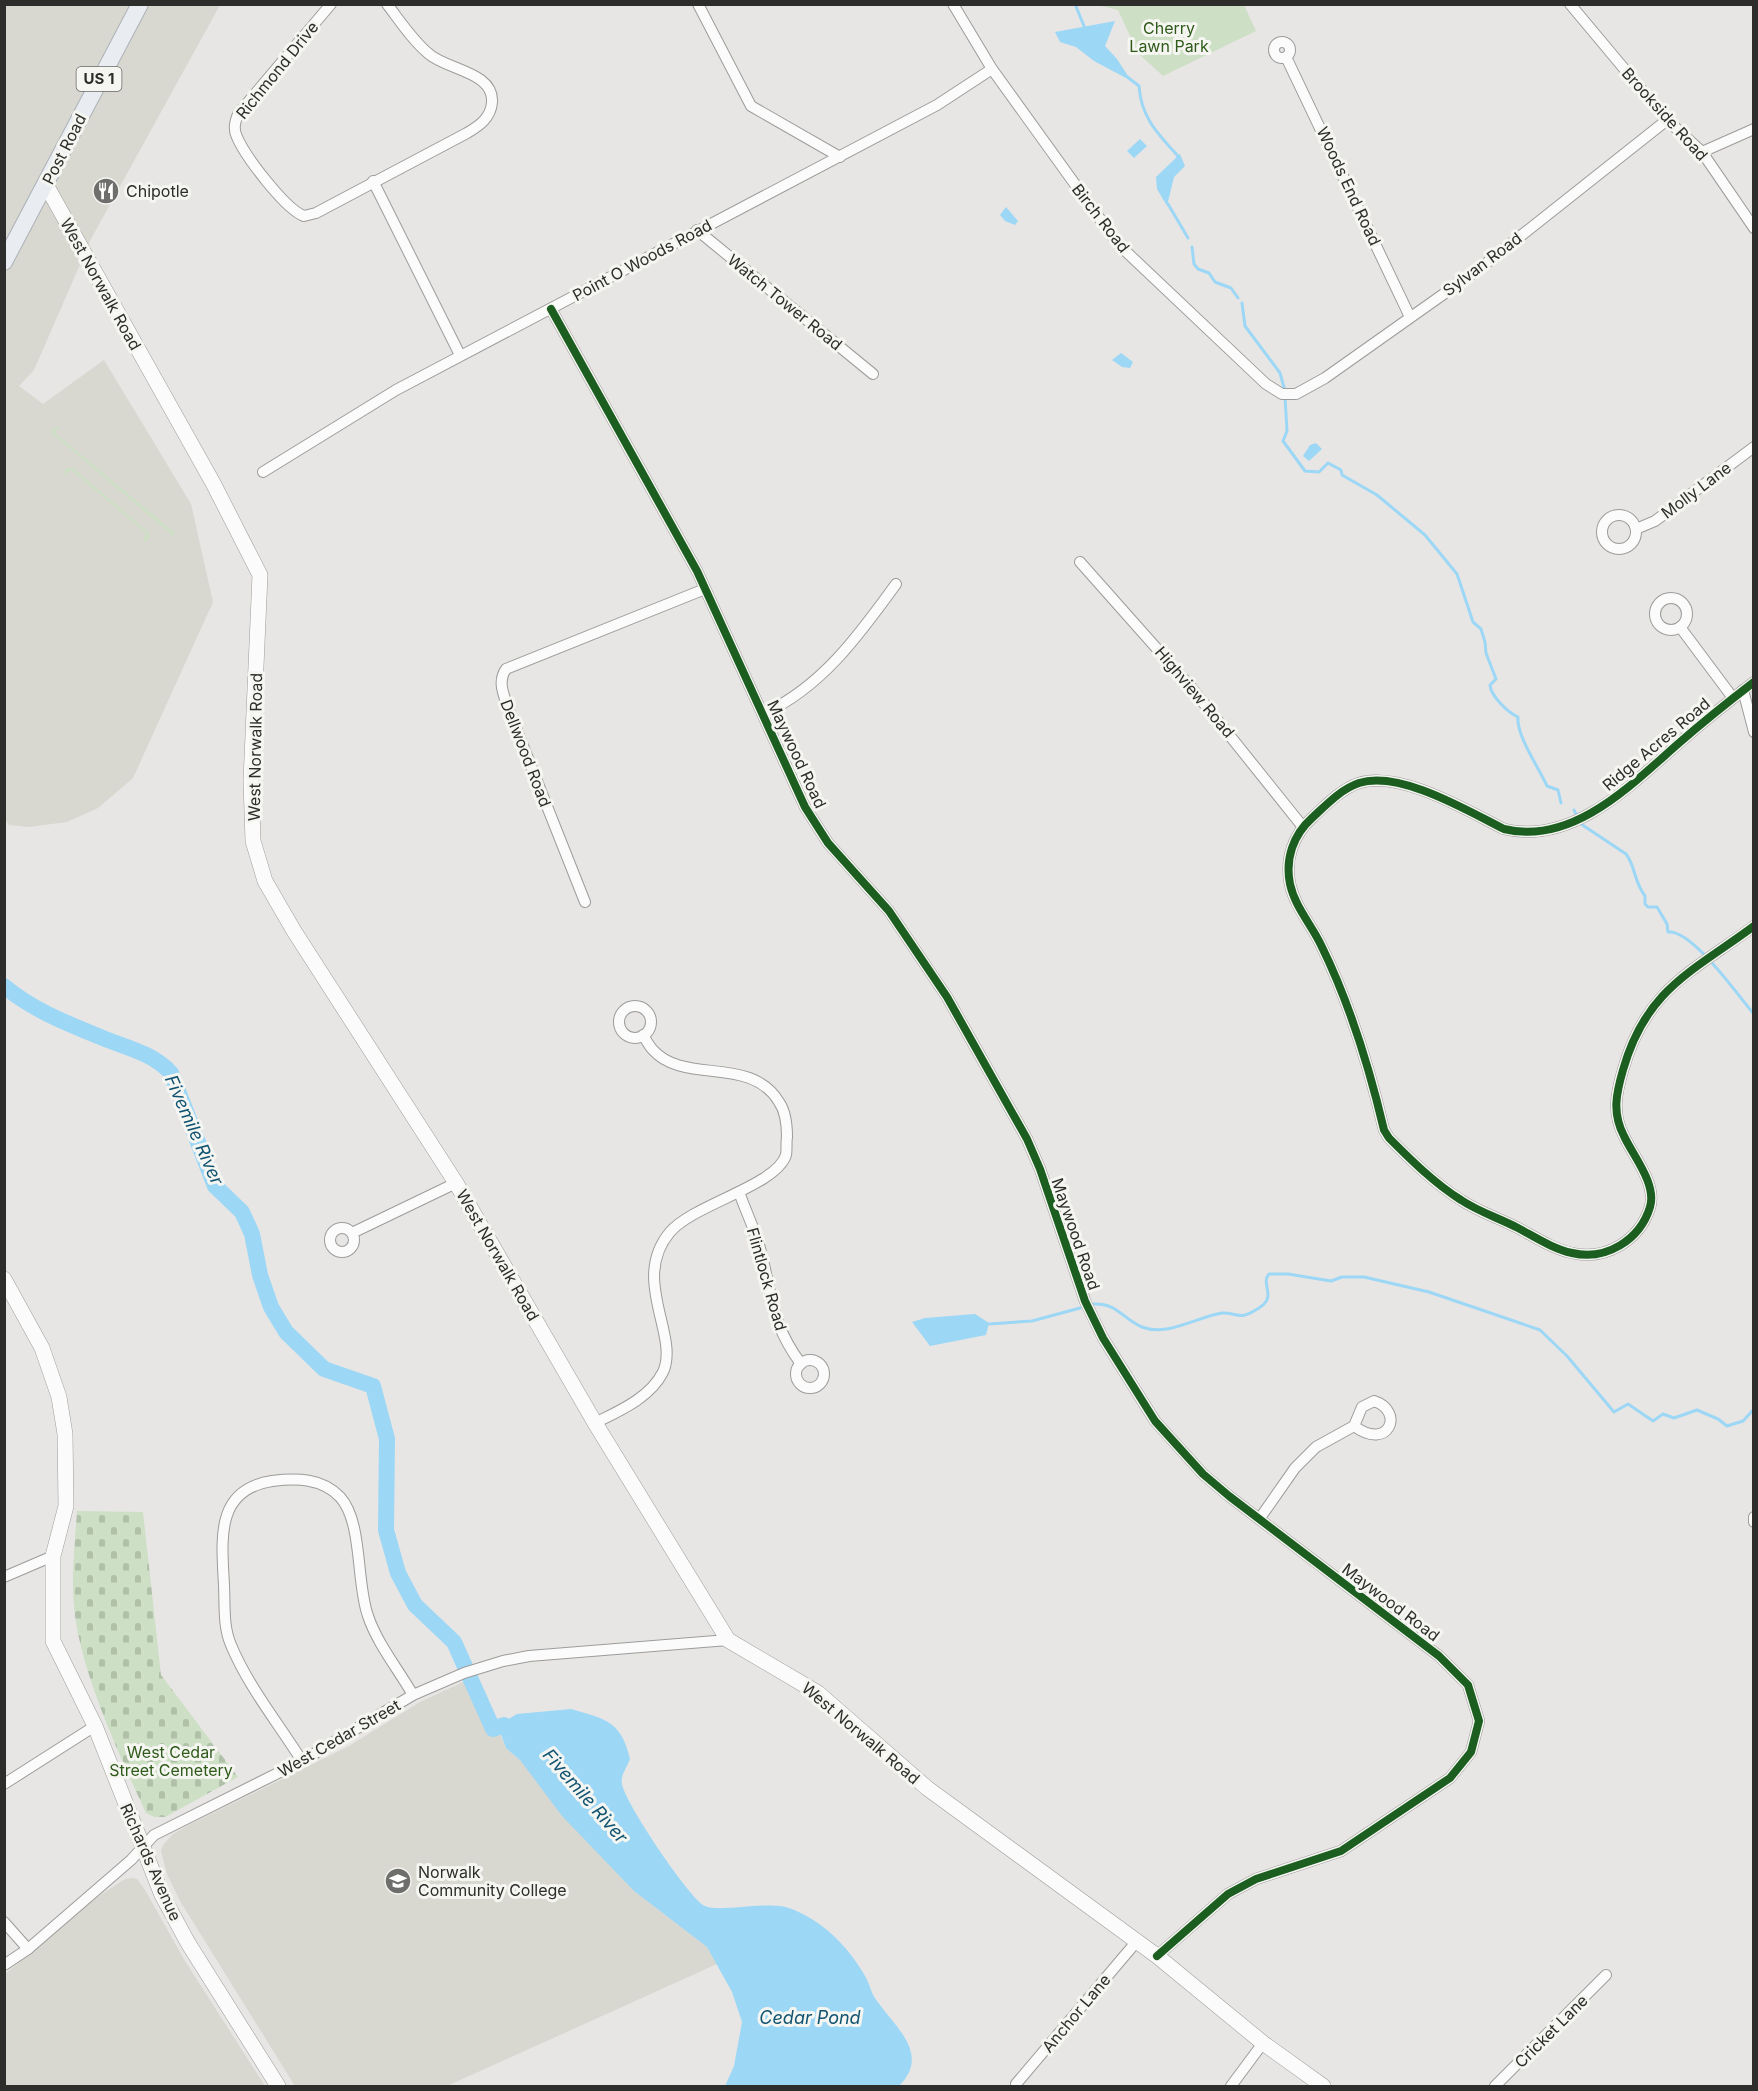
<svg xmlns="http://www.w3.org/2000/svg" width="1758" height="2091" viewBox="0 0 1758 2091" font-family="Inter,sans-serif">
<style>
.built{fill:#d8d7d0}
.green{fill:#cddfc5}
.cemetery{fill:url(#cemetery-stones)}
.water{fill:#9cd7f6}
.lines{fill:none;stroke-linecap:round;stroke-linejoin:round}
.stream{stroke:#9cd7f6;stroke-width:3}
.river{stroke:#9cd7f6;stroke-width:16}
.street-casing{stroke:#9d9c9a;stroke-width:12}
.secondary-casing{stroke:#9d9c9a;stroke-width:16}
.primary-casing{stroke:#acb2b8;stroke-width:18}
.street{stroke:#fbfbfb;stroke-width:10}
.secondary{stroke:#fbfbfb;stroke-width:15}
.primary{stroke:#e9edf1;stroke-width:16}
.cycleway-casing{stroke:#f5f5f1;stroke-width:11}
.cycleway{stroke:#1b5e20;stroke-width:8}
.labels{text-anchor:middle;stroke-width:6;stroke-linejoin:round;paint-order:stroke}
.shield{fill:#f5f5f1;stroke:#696967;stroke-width:1.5}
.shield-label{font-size:15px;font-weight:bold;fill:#2d2d2c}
.park-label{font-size:16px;fill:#2f5b1a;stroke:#f5f5f1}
.street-label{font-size:16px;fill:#2d2d2c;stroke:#f5f5f1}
.poi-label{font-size:16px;fill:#2d2d2c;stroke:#f5f5f1;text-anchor:start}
.water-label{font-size:18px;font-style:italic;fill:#115472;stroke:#f5f5f1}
</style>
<defs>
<pattern id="cemetery-stones" width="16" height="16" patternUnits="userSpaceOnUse" patternTransform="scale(1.5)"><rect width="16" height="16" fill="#cddfc5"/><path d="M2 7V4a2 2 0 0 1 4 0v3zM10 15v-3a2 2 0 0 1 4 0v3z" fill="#b0c0a9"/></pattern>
</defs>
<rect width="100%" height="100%" fill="#e7e6e4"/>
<g class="built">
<path d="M4,5H220L92,237L34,370L19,386L43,404L104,360L191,504L213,602L133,778L98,808L67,822L28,827L9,825L4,818Z"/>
<path d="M474,1677L506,1748L520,1760L634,1891L707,1947L717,1964L447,2086H295L180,1901L167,1874L161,1851L163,1845L173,1834L189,1825L349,1746L420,1702Z"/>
<path d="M132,1878L137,1879L145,1890L185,1961L265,2086H5V1974L90,1902L125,1879Z"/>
</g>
<g class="green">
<path d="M1097,5H1244L1256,31L1163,76L1138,53L1118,10Z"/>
<path d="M60,426L55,433L176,534L170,536L171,534L54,435L52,436L51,430Z"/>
<path d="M66,468H73L147,531L150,536L148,540L143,542L146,533L71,470L64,475Z"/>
</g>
<path class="cemetery" d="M77,1511L143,1512L161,1675L238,1777L165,1817H154L146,1813C119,1754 80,1671 74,1607C71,1575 75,1542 77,1511Z"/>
<g class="water">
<path d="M1115,21L1105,46L1117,59L1128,76L1126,78L1094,61L1076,47L1060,42L1055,32Z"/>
<path d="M1140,139L1147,146L1134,158L1127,151Z"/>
<path d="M1180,154L1185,166L1174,177L1167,206L1157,189L1156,177Z"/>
<path d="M1006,207L1018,221L1015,225L1005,221L1000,215Z"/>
<path d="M1121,353L1133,362L1130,368L1122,367L1112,360Z"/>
<path d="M1316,443L1322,449L1309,461L1303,456L1310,445Z"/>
<path d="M975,1314L989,1323L986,1335L930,1346L912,1322L925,1318Z"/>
<path d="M571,1709C605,1719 621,1720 630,1759C627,1767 620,1776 622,1784C625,1803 686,1893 703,1905C716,1914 767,1900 789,1908C821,1919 849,1947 865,1976C870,1984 871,1994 877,2001C895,2027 931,2054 899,2086H725L734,2066L742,2022L732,1992L707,1947L634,1891L562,1816L520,1760L506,1748L500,1732L510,1718L517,1714Z"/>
</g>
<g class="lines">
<g class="stream">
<path d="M1075,4L1084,26"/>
<path d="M1126,76L1139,86C1141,117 1157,133 1178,156L1177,159"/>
<path d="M1168,204L1188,238"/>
<path d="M1192,247L1194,264L1198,269L1209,273L1215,282L1231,288L1238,298"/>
<path d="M1242,303L1245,326L1280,373L1285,391"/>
<path d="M1285,397L1287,431L1283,441L1305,471L1319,472L1328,463L1341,470L1342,475L1377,495L1425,535L1457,574L1473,622L1481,629L1485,642L1486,653L1496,679L1490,685C1491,696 1507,712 1518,717C1516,735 1539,768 1547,786L1558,790L1561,803"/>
<path d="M1574,810L1581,824L1626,854C1636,867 1633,880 1645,896V904L1648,907H1657L1667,924L1668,932C1692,929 1738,996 1754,1014"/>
<path d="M1093,1304C1118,1303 1121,1318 1142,1327C1167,1337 1197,1317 1222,1313C1230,1312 1238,1317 1245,1315C1250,1314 1261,1307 1264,1304C1274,1294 1261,1283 1269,1274H1288L1331,1281L1342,1277H1364L1429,1292L1540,1330L1567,1356L1614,1412L1628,1404L1653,1421L1663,1414L1674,1418L1697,1410L1718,1419L1727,1426L1743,1421L1754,1409"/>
<path d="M989,1324L1032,1321L1080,1308"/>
</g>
<path class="river" d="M4,986C31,1009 66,1023 98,1036C123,1047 152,1052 171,1073L215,1186L242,1212L252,1234L260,1275L271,1307L286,1332L324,1369L373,1386L387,1439L386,1530L398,1573L415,1605L454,1642L493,1729L504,1725"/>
<defs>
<g id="street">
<path d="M331,4L238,114C235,122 233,129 237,137C245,156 285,209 304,216L316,213L467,133C479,126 491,118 492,102C494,72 447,70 429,54C413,41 400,21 387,4"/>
<path d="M698,4L751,106L840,157"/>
<path d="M953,4L992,69L1118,244L1266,384L1282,394H1296L1325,378L1479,269L1667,120"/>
<path d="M1570,4L1667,120L1702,152L1754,228"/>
<circle cx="1282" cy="50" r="8"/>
<path d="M1286,57L1410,317"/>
<path d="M1702,152L1754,129"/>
<path d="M373,181L460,355"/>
<path d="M697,230L873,374"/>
<path d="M551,309L697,571L805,807L828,843L889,911L947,997L1027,1139L1040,1169L1085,1301L1103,1338L1155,1421L1203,1474L1229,1496L1439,1656L1468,1685L1479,1721L1471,1752L1450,1778L1341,1851L1256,1879L1228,1894L1157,1956"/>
<path d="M263,472L396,390L937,105L992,69"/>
<circle cx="1619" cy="532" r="17"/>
<path d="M1636,529L1655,521L1754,447"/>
<path d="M1080,562L1190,686L1303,827"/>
<circle cx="1671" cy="614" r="16"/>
<path d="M1680,627L1733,698"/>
<path d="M1754,682C1728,702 1703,722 1679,743C1632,784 1573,846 1504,829C1468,811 1400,770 1359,783C1341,789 1326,805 1312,818C1293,835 1285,859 1290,884C1295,907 1311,924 1321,945C1350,1004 1369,1066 1384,1130L1389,1138C1411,1160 1434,1183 1461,1200C1479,1212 1499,1218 1518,1228C1535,1237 1553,1249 1572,1253C1606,1261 1640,1240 1650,1207C1657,1184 1633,1156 1624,1136C1612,1113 1616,1094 1623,1070C1646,989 1692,972 1754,926"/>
<path d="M1743,690L1754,732"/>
<path d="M763,714C822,687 859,635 896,584"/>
<path d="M585,902L508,708C504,695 497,682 506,669L705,589"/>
<circle cx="635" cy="1022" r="16"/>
<path d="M739,1192C746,1212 756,1232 761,1252C773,1299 771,1323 801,1364"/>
<circle cx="342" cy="1240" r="12"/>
<path d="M352,1233L456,1183"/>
<circle cx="810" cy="1374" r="14"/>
<path d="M595,1423C619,1411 650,1398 663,1372C680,1335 630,1280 670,1232C694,1204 776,1186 786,1155C787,1150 786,1142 787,1137C787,1125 786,1112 779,1102C751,1055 684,1085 653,1050C649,1046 646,1040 643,1035"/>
<path d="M1754,1517V1522"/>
<path d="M1260,1518L1295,1468L1316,1447L1354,1426L1362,1407L1374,1401C1405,1411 1389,1452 1354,1426"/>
<path d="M4,1577L53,1556"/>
<path d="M302,1761C278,1723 248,1686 231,1645C223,1627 225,1605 224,1586C222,1541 214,1490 272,1481C297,1478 322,1478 340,1497C363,1522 356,1583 368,1616C377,1643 398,1669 413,1695"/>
<path d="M4,1784L95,1726"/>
<path d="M4,1922L28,1949"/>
<path d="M4,1965L28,1949L131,1860L154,1835L302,1761L413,1695L464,1673L503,1661L529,1656L728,1640"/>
<path d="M1016,2084L1137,1941"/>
<path d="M1231,2086L1263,2043"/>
<path d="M1495,2086L1606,1975"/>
</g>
<g id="secondary">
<path d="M46,185L213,483L260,575L251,781L253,841L265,881L294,931L456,1183L595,1423L728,1640L818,1693L927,1788L1157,1956L1263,2043L1323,2086"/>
<path d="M4,1279L42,1348L59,1397L65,1434L66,1506L53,1556V1641L95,1726L162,1895L188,1943L278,2086"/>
</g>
<path id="primary" d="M4,262L140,4"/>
</defs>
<use href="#street" class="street-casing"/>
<use href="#secondary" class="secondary-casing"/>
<use href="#primary" class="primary-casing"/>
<use href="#street" class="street"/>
<use href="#secondary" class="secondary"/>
<use href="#primary" class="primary"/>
<defs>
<g id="cycleway">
<path d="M551,309L697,571L805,807L828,843L889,911L947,997L1027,1139L1040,1169L1085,1301L1103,1338L1155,1421L1203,1474L1229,1496L1439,1656L1468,1685L1479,1721L1471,1752L1450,1778L1341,1851L1256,1879L1228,1894L1157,1956"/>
<path d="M1754,682C1728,702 1703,722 1679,743C1632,784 1573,846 1504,829C1468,811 1400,770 1359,783C1341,789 1326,805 1312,818C1293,835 1285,859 1290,884C1295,907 1311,924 1321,945C1350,1004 1369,1066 1384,1130L1389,1138C1411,1160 1434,1183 1461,1200C1479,1212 1499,1218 1518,1228C1535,1237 1553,1249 1572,1253C1606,1261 1640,1240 1650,1207C1657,1184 1633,1156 1624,1136C1612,1113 1616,1094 1623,1070C1646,989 1692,972 1754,926"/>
</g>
</defs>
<use href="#cycleway" class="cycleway-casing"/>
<use href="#cycleway" class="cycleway"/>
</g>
<defs>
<symbol id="restaurant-disc" viewBox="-11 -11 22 22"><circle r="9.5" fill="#6e6e6c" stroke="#f5f5f1"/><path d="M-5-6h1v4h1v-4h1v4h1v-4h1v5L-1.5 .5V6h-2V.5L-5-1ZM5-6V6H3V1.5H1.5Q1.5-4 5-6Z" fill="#fff"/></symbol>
<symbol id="university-disc" viewBox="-11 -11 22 22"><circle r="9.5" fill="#6e6e6c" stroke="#f5f5f1"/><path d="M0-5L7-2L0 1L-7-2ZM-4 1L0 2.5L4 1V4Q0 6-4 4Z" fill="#fff"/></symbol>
</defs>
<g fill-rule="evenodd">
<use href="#restaurant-disc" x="91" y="176" width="30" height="30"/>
<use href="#university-disc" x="383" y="1866" width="30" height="30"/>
</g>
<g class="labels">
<rect class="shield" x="76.5" y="67" width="45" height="24" rx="4.5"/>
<g class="shield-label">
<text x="99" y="84">US 1</text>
</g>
<g class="park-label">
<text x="1169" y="34">Cherry<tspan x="1169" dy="18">Lawn Park</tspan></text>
<text x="171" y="1758">West Cedar<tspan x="171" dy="18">Street Cemetery</tspan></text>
</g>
<g class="street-label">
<text transform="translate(277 70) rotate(-51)" y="6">Richmond Drive</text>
<text transform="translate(1665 114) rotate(48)" y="6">Brookside Road</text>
<text transform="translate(64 149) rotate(-63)" y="6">Post Road</text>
<text transform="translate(1349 186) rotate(65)" y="6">Woods End Road</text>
<text transform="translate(1101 218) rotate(52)" y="6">Birch Road</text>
<text transform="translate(642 260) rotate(-28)" y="6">Point O Woods Road</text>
<text transform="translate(1482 264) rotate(-37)" y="6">Sylvan Road</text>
<text transform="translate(101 284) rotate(61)" y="6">West Norwalk Road</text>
<text transform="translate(785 302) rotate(39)" y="6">Watch Tower Road</text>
<text transform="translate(1696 490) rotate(-37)" y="6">Molly Lane</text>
<text transform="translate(1195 692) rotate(50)" y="6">Highview Road</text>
<text transform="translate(1656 744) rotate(-40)" y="6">Ridge Acres Road</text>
<text transform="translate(255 747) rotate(-89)" y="6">West Norwalk Road</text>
<text transform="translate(526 753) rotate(69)" y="6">Dellwood Road</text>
<text transform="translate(797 754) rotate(65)" y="6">Maywood Road</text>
<text transform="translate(1076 1234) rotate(71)" y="6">Maywood Road</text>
<text transform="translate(498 1255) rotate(60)" y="6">West Norwalk Road</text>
<text transform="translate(767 1279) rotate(74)" y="6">Flintlock Road</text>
<text transform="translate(1391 1602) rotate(37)" y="6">Maywood Road</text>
<text transform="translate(861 1733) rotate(40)" y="6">West Norwalk Road</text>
<text transform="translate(339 1738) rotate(-30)" y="6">West Cedar Street</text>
<text transform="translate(151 1862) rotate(66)" y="6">Richards Avenue</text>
<text transform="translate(1076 2013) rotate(-50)" y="6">Anchor Lane</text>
<text transform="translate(1551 2031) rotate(-45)" y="6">Cricket Lane</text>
</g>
<g class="poi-label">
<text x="126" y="197">Chipotle</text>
<text x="418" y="1878">Norwalk<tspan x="418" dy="18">Community College</tspan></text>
</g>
<g class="water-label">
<text transform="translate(194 1130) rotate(66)" y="6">Fivemile River</text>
<text transform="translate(585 1796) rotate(49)" y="6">Fivemile River</text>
<text x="810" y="2024">Cedar Pond</text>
</g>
</g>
<rect width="1758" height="2091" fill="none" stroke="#2d2d2c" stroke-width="12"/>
</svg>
